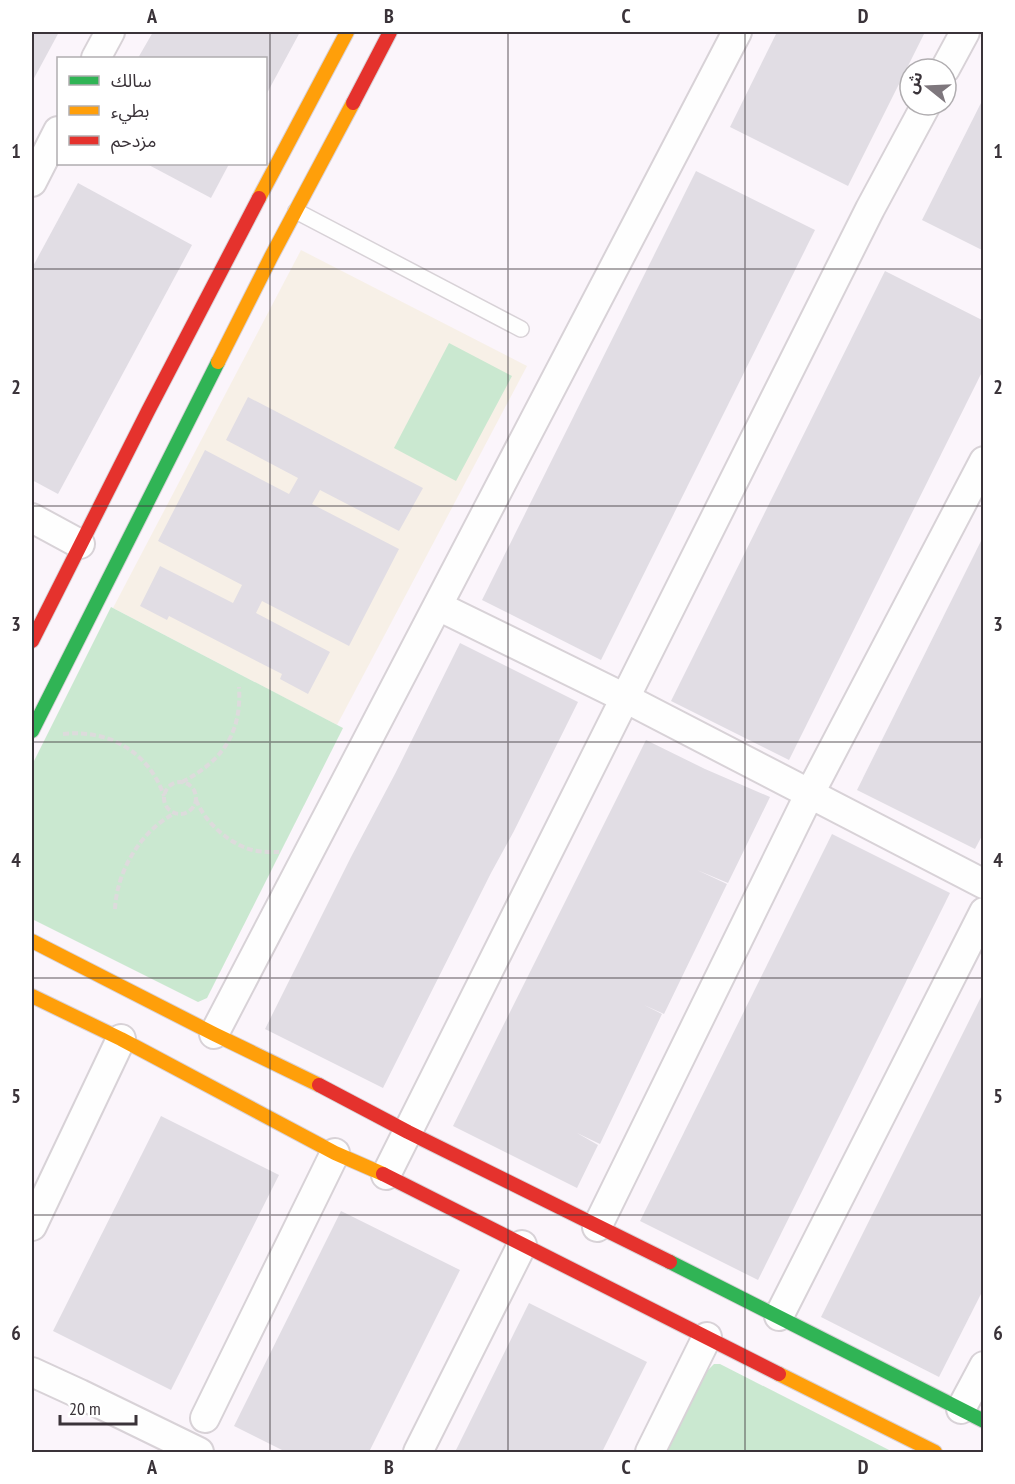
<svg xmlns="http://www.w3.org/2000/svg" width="1015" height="1484" viewBox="0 0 1015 1484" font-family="'PT Sans Narrow','Noto Sans Arabic',sans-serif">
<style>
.education{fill:#f7f0e7}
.green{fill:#cae8d0}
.building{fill:#e1dde4}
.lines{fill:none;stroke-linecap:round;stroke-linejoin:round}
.lane-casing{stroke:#d8d2d7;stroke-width:18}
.street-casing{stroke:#d8d2d7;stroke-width:32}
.fast-casing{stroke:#d8d2d7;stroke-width:16}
.slow-casing{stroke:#d8d2d7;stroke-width:16}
.jam-casing{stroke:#d8d2d7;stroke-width:16}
.path{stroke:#dddbdc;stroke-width:4;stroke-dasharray:6 3;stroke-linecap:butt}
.lane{stroke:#fefefe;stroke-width:15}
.street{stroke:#fefefe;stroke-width:28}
.fast{stroke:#30b455;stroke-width:14}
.slow{stroke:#ff9f0a;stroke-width:14}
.jam{stroke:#e5322d;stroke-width:14}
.grid{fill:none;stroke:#3a3339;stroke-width:1.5;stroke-opacity:0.55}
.neatline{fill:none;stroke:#3a3339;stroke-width:2}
.grid-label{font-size:20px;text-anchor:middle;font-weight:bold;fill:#3a3339}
</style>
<rect width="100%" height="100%" fill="#fbf5fb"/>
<path class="education" d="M301,250L527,366L337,725L113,608Z"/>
<g class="green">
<path d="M449,343L512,376L456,481L394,448Z"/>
<path d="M111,607L343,728L207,998L198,1002L32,919V765Z"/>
<path d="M714,1364H720L893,1452H666L705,1373Z"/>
</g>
<g class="building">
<path d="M32,32H59L32,82Z"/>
<path d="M153,32H300L266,95V58H138Z"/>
<path d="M777,32H925L848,186L730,127Z"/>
<path d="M984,97V251L922,220Z"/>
<path d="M147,164H229L211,198Z"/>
<path d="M696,171L815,230L601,660L482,600Z"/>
<path d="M78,183L192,245L58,494L32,480V268Z"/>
<path d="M885,271L984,321V368L789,760L671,701Z"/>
<path d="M248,397L423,488L399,531L320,490L312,504L399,549L349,646L262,601L256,613L330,652L308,694L280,679L282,674L169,616L167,620L140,606L160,566L233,603L242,585L158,541L205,450L289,494L298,478L226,440Z"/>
<path d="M984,535V832L975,849L857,790Z"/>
<path d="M460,643L578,702L514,831L491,873L383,1088L265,1029L351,857L396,772Z"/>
<path d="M646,740L705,769L770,797L728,883L697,870L727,884L664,1014L644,1005L662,1014L600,1144L577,1133L598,1145L577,1188L453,1126Z"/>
<path d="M832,834L950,893L758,1280L640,1221Z"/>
<path d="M984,991V1288L939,1377L821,1317Z"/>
<path d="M161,1116L279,1175L171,1390L53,1331Z"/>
<path d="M341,1211L460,1270L369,1452H286L234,1426Z"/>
<path d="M529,1303L647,1362L602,1452H455Z"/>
</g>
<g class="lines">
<defs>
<path id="lane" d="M296,211L521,329"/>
<g id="street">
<path d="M96,58L110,32"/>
<path d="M945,69L965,32"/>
<path d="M32,182L58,131"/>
<path d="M32,518L80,544"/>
<path d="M438,606L625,698L984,884"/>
<path d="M214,1034L737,32"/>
<path d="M386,1175L870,209L926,105"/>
<path d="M32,1226L121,1039"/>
<path d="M597,1227L810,793L984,461"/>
<path d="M779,1316L984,912"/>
<path d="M32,1372L80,1394L199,1452"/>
<path d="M961,1409L984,1366"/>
<path d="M205,1418L335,1153"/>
<path d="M418,1452L522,1245"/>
<path d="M650,1452L707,1337"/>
</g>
<g id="fast">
<path d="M32,731L218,362"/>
<path d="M670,1262L984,1421"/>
</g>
<g id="slow">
<path d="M259,198L347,32"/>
<path d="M218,362L271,257L353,103"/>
<path d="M32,941L214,1034L319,1085"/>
<path d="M32,996L121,1039L335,1153L383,1174"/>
<path d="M779,1374L935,1452"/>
</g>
<g id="jam">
<path d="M353,103L390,32"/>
<path d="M32,641L148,411L259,198"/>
<path d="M319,1085L408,1132L670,1262"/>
<path d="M383,1174L779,1374"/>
</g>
</defs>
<use href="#lane" class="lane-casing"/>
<use href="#street" class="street-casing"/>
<use href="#fast" class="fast-casing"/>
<use href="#slow" class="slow-casing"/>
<use href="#jam" class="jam-casing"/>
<g class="path">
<path d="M63,734C109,729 149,752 164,796"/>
<path d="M182,782C223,761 242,732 239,687"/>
<circle cx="180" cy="798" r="16"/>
<path d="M196,800C204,820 225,840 246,848C256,852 268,852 279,852"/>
<path d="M115,909C117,870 141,831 175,813"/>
</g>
<use href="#lane" class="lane"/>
<use href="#street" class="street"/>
<use href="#fast" class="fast"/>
<use href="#slow" class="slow"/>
<use href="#jam" class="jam"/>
</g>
<path class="grid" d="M270,32V1452M508,32V1452M745,32V1452M32,269H984M32,506H984M32,742H984M32,978H984M32,1215H984"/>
<rect width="1015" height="1484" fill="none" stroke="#ffffff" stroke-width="66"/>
<rect x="57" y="57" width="210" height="108" fill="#ffffff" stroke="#b0adb0" stroke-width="1.5"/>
<rect x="69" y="76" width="30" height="9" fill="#30b455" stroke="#b0adb0" stroke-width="1.5"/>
<text x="111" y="87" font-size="18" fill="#3a3339">سالك</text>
<rect x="69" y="106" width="30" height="9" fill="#ff9f0a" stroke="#b0adb0" stroke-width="1.5"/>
<text x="111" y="117" font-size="18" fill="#3a3339">بطيء</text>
<rect x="69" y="136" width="30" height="9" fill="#e5322d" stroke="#b0adb0" stroke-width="1.5"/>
<text x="111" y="147" font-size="18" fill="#3a3339">مزدحم</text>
<g transform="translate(928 87) rotate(288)"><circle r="28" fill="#ffffff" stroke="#b0adb0" stroke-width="1.5"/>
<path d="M0-4.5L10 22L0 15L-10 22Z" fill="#7e777d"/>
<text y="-9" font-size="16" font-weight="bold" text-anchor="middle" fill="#3a3339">ش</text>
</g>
<path d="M60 1415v9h76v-9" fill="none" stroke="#3a3339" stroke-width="3"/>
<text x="69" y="1415" font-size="18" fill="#3a3339" stroke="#ffffff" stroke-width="4.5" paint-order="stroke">20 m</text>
<rect x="33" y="33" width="949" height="1418" class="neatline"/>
<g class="grid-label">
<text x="152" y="23">A</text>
<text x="389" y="23">B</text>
<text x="626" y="23">C</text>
<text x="863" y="23">D</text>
<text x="16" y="158">1</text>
<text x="998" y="158">1</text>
<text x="16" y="394">2</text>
<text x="998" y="394">2</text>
<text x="16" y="631">3</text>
<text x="998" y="631">3</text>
<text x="16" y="867">4</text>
<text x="998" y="867">4</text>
<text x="16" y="1103">5</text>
<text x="998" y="1103">5</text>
<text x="16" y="1340">6</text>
<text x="998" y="1340">6</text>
<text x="152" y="1474">A</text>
<text x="389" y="1474">B</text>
<text x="626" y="1474">C</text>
<text x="863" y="1474">D</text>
</g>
</svg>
